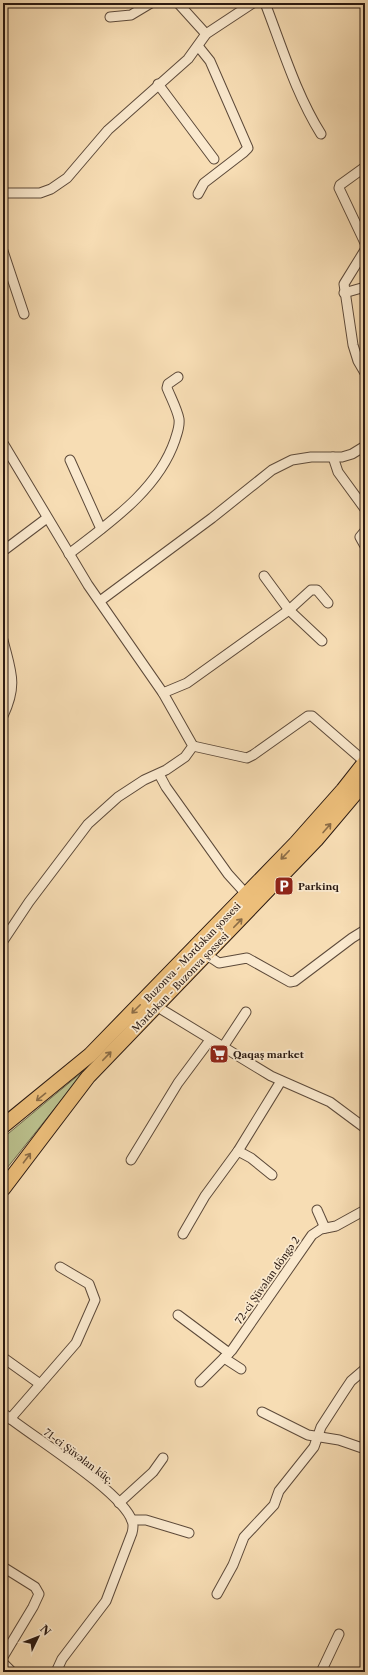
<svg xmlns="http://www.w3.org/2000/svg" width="368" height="1675" viewBox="0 0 368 1675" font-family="'Libre Caslon Text',serif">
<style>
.green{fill:#bbc18e;stroke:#726d50}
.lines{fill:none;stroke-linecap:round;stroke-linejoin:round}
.street-casing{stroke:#5d4a3a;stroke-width:11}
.primary-casing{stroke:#2a1911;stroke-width:16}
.street{stroke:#fae9ce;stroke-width:9}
.primary{stroke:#ecbe7a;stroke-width:14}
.oneway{stroke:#8b6c46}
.labels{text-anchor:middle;stroke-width:3.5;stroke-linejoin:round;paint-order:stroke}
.poi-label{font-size:10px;font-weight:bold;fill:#2a1911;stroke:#fae9ce;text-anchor:start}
.street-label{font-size:10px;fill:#2a1911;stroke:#fae9ce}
</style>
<rect width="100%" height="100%" fill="#f7ddb4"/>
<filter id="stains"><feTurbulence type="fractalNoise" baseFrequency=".005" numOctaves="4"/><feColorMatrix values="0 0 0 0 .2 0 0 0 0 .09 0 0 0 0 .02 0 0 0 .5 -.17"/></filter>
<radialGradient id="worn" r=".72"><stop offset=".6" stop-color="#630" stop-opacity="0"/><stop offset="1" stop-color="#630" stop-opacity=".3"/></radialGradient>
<path class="green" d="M87,1068L3,1173V1138Z"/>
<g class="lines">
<defs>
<g id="street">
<path d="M178,3L206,34"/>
<path d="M265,3C282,47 296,94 321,134"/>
<path d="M110,17L131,15L151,3"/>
<path d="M158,84L214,159"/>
<path d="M365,167L340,185L339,188L365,243"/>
<path d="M3,193H40L51,189L67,178L108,130L188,59L206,34L253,3"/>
<path d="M198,194L204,183L243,153L248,148L210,61L198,46"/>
<path d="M365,250L344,284L353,345L358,361L365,373"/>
<path d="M3,251L24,314"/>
<path d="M344,293L365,287"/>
<path d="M3,443L88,585L163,693L193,746L185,757L166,770L144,780L118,797L88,824L29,902L3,941"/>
<path d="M333,457L338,472L365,509"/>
<path d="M70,460L101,529"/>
<path d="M365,531L360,537L365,546"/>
<path d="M3,551L47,518"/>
<path d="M69,554C109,523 158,490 175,440C177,433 180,427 179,419C177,409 171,398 167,388L168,384L178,377"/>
<path d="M264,576L289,610L322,641"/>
<path d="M100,601L212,518L272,470L292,460L311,457H342L352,454L365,446"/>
<path d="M3,640C11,672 18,684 3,716"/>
<path d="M163,693L187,683L289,610L311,590H317L328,603"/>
<path d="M193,746L247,758L253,755L308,716H312L365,762"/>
<path d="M159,774L166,787L228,874L247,895"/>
<path d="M207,955L219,963L247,958L290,982L295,981L352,938L365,930"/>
<path d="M156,1006L271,1076L330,1102L365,1128"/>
<path d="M223,1047L246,1012"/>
<path d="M238,1151L251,1158L272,1175"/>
<path d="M131,1160L178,1083L210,1040"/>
<path d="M317,1210L325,1228"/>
<path d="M183,1234L205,1196L238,1151L281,1081"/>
<path d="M178,1315L229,1353"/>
<path d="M224,1358L241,1369"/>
<path d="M5,1359L40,1384"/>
<path d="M200,1382L232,1350L312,1235L321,1229L336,1226L365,1210"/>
<path d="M262,1412L308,1435L339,1440L365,1449"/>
<path d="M3,1413C31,1436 122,1491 132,1521C134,1525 133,1529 132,1533L106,1601L62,1659L56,1672"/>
<path d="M10,1419L76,1343L95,1300L89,1284L60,1267"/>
<path d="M119,1503L153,1472L163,1458"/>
<path d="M132,1520H146L189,1533"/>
<path d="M3,1567L35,1587L39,1594L33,1607L3,1657"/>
<path d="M217,1594L233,1565L244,1537L274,1505L279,1491L314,1447L321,1427L343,1393L351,1381L365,1369"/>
<path d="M3,1663L12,1672"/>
<path d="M321,1672L339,1634"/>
</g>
<g id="primary">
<path d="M3,1126L90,1055L296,843L343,790L365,762"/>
<path d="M3,1189L88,1077L316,840L365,782"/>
</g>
</defs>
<use href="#street" class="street-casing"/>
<use href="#primary" class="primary-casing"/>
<use href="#street" class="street"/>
<use href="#primary" class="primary"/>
</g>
<defs><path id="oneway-shaft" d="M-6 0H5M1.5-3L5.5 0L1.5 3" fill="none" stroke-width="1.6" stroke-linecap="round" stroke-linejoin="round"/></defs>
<g class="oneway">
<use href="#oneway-shaft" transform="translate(327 828) rotate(-49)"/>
<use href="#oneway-shaft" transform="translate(285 855) rotate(134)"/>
<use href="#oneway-shaft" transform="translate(238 923) rotate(-46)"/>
<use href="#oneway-shaft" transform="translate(136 1009) rotate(135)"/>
<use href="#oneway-shaft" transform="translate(107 1056) rotate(-46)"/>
<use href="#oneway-shaft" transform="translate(41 1097) rotate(141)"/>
<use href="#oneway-shaft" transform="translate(27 1158) rotate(-53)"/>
</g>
<defs>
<symbol id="parking-square" viewBox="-11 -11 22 22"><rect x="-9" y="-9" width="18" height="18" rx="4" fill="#8f2418" stroke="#fae9ce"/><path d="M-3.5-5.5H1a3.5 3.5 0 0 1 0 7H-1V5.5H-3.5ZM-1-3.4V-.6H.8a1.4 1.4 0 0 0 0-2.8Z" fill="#fff"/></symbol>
<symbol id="supermarket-square" viewBox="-11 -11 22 22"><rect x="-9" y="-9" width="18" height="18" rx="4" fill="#8f2418" stroke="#fae9ce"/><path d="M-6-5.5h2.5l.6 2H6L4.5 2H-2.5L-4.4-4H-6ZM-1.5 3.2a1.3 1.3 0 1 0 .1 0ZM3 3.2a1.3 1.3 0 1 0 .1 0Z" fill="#fff"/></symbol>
</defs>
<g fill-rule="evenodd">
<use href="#parking-square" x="273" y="875" width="22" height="22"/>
<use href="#supermarket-square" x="208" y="1043" width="22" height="22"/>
</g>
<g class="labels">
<g class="poi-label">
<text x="298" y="890">Parkinq</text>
<text x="233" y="1058">Qaqaş market</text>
</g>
<g class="street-label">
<text transform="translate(192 952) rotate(-46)" y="4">Buzonva - Mərdəkan şossesi</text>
<text transform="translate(180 982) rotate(-46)" y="4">Mərdəkan - Buzonva şossesi</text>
<text transform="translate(267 1280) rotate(-55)" y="4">72-ci Şüvəlan döngə 2</text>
<text transform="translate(79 1456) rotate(37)" y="4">71-ci Şüvəlan küç.</text>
</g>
</g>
<rect width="368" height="1675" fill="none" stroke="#f7ddb4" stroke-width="16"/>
<rect x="4" y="4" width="360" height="1667" fill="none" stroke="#2a1911" stroke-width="2"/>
<rect x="8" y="8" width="352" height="1659" fill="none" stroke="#2a1911"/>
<g transform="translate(38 1637) rotate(47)" stroke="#fae9ce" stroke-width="3" paint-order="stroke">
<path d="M0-3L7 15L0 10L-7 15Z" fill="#2a1911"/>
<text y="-6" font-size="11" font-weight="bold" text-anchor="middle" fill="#2a1911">N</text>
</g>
<rect width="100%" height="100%" filter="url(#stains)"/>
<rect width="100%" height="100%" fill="url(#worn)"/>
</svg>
